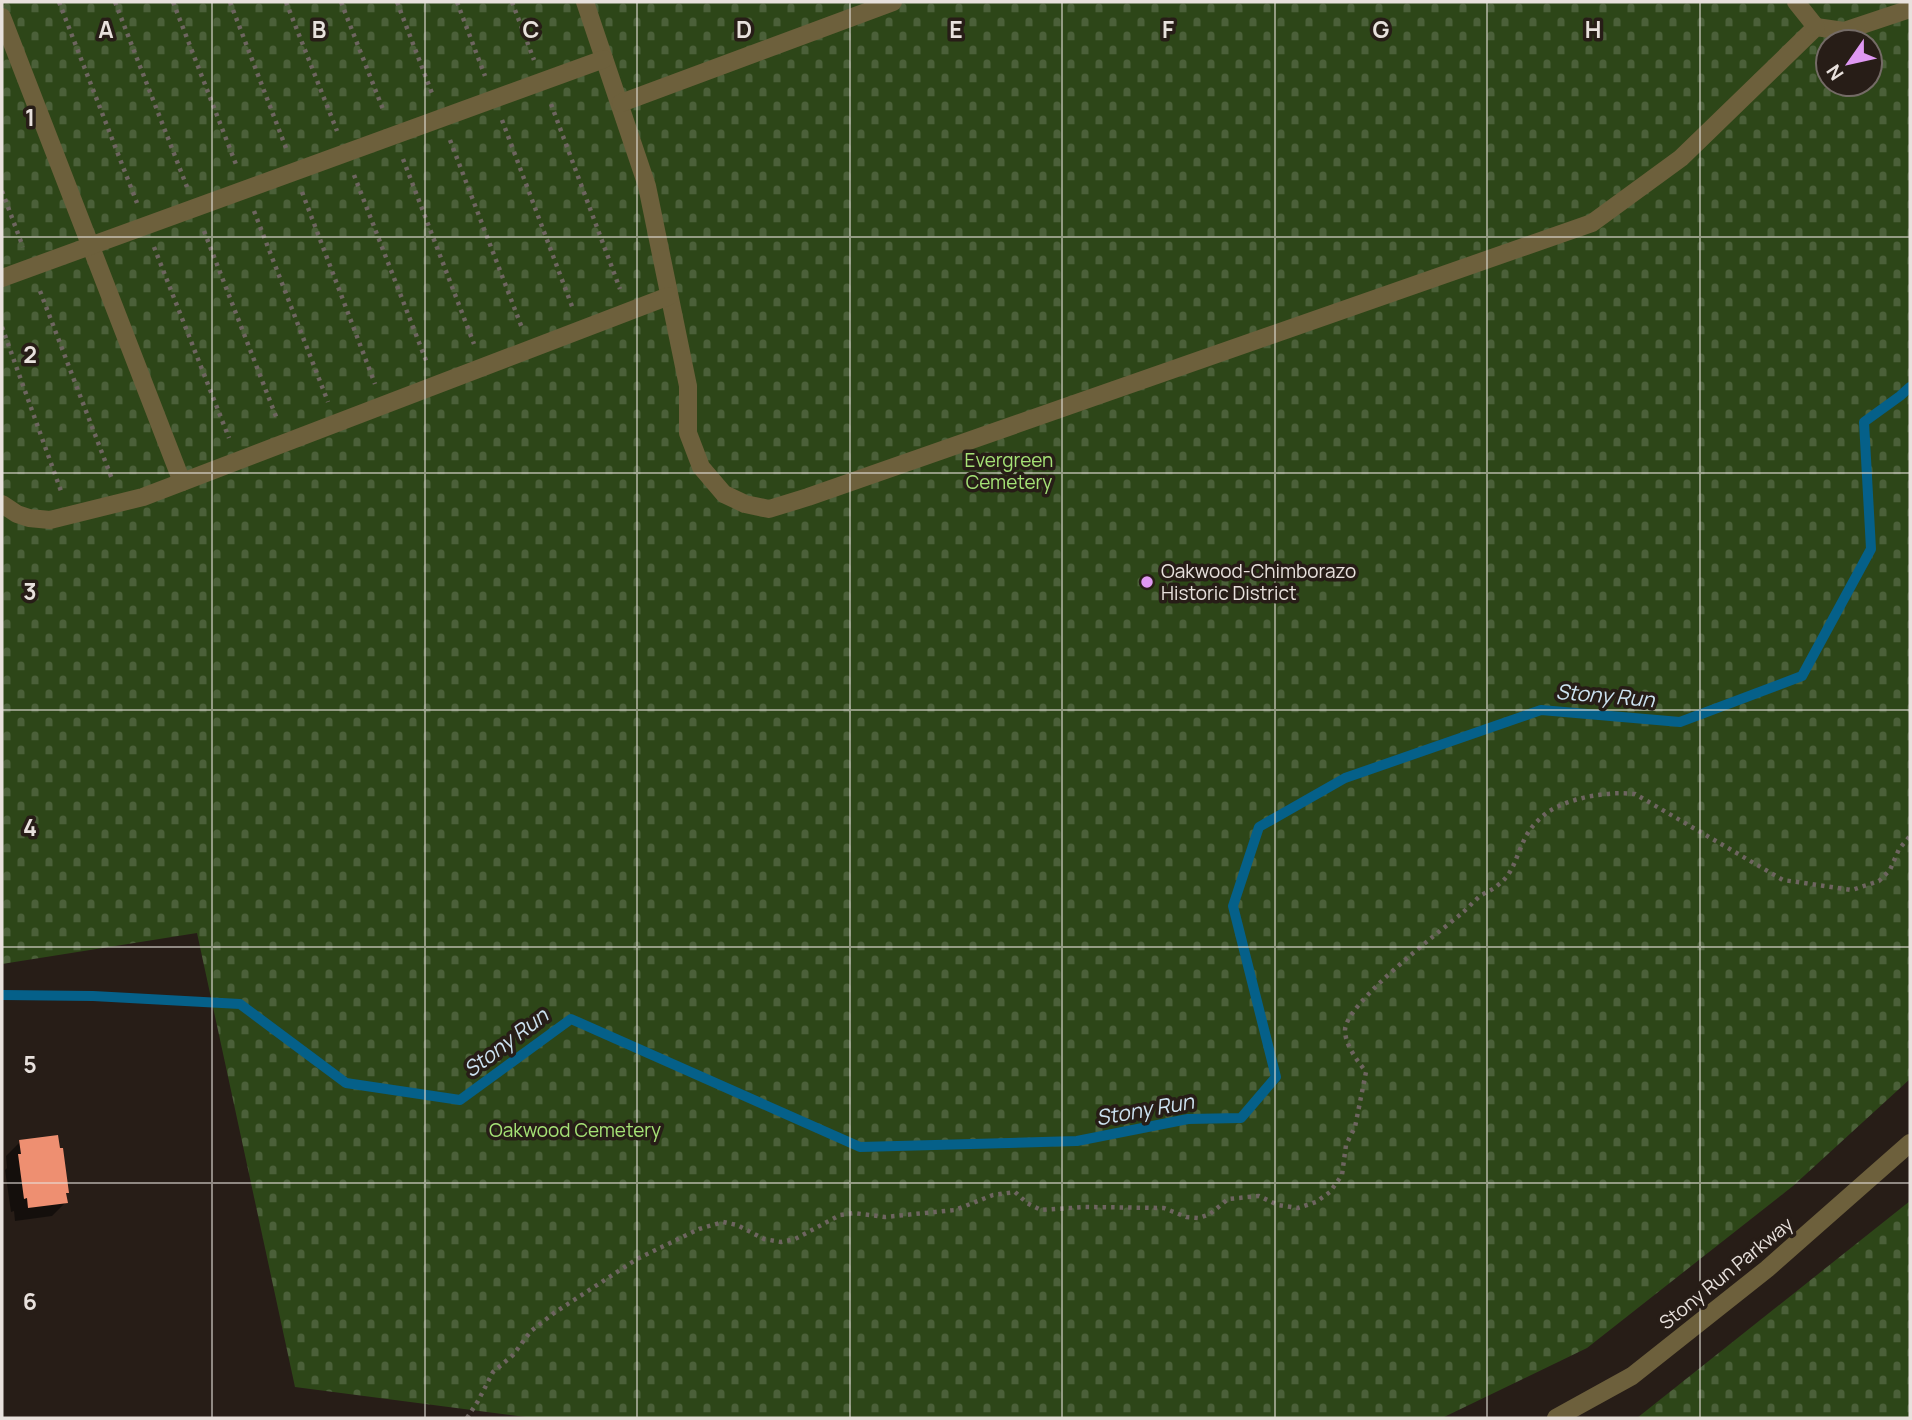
<svg xmlns="http://www.w3.org/2000/svg" width="1912" height="1420" viewBox="0 0 1912 1420" font-family="Manrope,sans-serif">
<style>
.cemetery{fill:url(#cemetery-stones);fill-rule:evenodd}
.shadow{fill:#0007}
.lines{fill:none;stroke-linecap:round;stroke-linejoin:round}
.stream{stroke:#056089;stroke-width:10}
.building{fill:#ee8f71}
.path{stroke:#6e6560;stroke-width:4.5;stroke-dasharray:3.5 5;stroke-linecap:butt}
.minor{stroke:#6d603c;stroke-width:18}
.grid{fill:none;stroke:#e8e1dd;stroke-width:2;stroke-opacity:0.55}
.poi-dot{fill:#df98f2;stroke:#271d17;stroke-width:2.5}
.labels{text-anchor:middle;stroke-width:7;stroke-linejoin:round;paint-order:stroke}
.park-label{font-size:19px;fill:#a5e276;stroke:#271d17}
.poi-label{font-size:19px;fill:#e8e1dd;stroke:#271d17;text-anchor:start}
.street-label{font-size:19px;fill:#e8e1dd;stroke:#271d17}
.water-label{font-size:21px;font-style:italic;fill:#cce2f1;stroke:#271d17}
.grid-label{font-size:23px;text-anchor:middle;font-weight:bold;fill:#e8e1dd;stroke:#271d17;stroke-width:7;stroke-linejoin:round;paint-order:stroke}
</style>
<defs>
<pattern id="cemetery-stones" width="16" height="16" patternUnits="userSpaceOnUse" patternTransform="scale(1.75)"><rect width="16" height="16" fill="#2d4618"/><path d="M2 7V4a2 2 0 0 1 4 0v3zM10 15v-3a2 2 0 0 1 4 0v3z" fill="#4b6039"/></pattern>
</defs>
<rect width="100%" height="100%" fill="#271d17"/>
<g class="cemetery">
<path d="M2,2H1910V1079L1793,1186L1587,1348L1442,1418H534L295,1387L197,933L2,964ZM1828,42H1870V84H1828Z"/>
<path d="M1910,1201V1418H1637Z"/>
</g>
<path class="shadow" d="M20,1142L65,1194L66,1202L52,1216L15,1221L14,1211L11,1212L5,1170L7,1168L6,1156Z"/>
<g class="lines">
<path class="stream" d="M2,995L93,996L240,1004L346,1083L460,1100L571,1019L860,1147L1077,1141L1188,1119L1241,1118L1276,1077L1233,906L1259,827L1345,778L1541,710L1680,722L1802,676L1871,549L1864,422L1900,396L1910,387"/>
</g>
<path class="building" d="M58,1135L60,1148H63L69,1193H66L68,1203L28,1208L27,1198L24,1199L18,1154H21L19,1140Z"/>
<g class="lines">
<g class="path">
<path d="M59,2L137,203"/>
<path d="M115,2L187,187"/>
<path d="M173,2L237,167"/>
<path d="M230,2L286,148"/>
<path d="M286,2L337,131"/>
<path d="M341,2L384,112"/>
<path d="M397,2L433,96"/>
<path d="M457,2L485,76"/>
<path d="M512,2L534,60"/>
<path d="M551,104L620,289"/>
<path d="M502,120L573,309"/>
<path d="M450,140L522,328"/>
<path d="M403,159L474,344"/>
<path d="M354,175L427,363"/>
<path d="M2,191L23,247"/>
<path d="M302,192L375,384"/>
<path d="M254,211L328,402"/>
<path d="M204,231L277,419"/>
<path d="M154,247L229,438"/>
<path d="M40,291L112,479"/>
<path d="M2,327L61,491"/>
<path d="M467,1418L478,1401L493,1372L513,1355L531,1331L554,1313L637,1259L699,1229L723,1222L737,1225L764,1239L781,1242L795,1239L840,1215L854,1213L885,1217L955,1210L993,1195L1015,1192L1027,1203L1041,1210L1085,1207L1164,1208L1186,1217L1199,1218L1210,1214L1228,1199L1259,1196L1278,1205L1298,1208L1316,1202L1330,1192L1342,1175L1346,1145L1355,1127L1366,1072C1357,1060 1345,1045 1345,1030C1346,1003 1438,933 1461,914C1467,909 1473,902 1480,896C1486,892 1493,890 1498,885C1512,875 1515,860 1522,845C1527,831 1537,820 1548,812C1571,797 1609,791 1635,794L1783,880L1852,890L1879,881L1890,870L1899,849L1910,836"/>
</g>
<g class="minor">
<path d="M585,2L647,186L688,386V433L701,467L724,494L745,504L769,509L808,497L1592,223L1681,158L1816,27L1844,31L1910,9"/>
<path d="M1796,2L1816,27"/>
<path d="M2,17L182,482"/>
<path d="M621,103L893,2"/>
<path d="M2,278L604,59"/>
<path d="M2,504L17,514L29,518L50,520L143,497L669,296"/>
<path d="M1556,1418L1632,1376L1767,1269L1910,1143"/>
</g>
</g>
<path class="grid" d="M212,2V1418M425,2V1418M637,2V1418M850,2V1418M1062,2V1418M1275,2V1418M1487,2V1418M1700,2V1418M2,237H1910M2,473H1910M2,710H1910M2,947H1910M2,1183H1910"/>
<circle class="poi-dot" cx="1147" cy="582" r="7"/>
<g class="labels">
<g class="park-label">
<text x="1009" y="467">Evergreen<tspan x="1009" dy="22">Cemetery</tspan></text>
<text x="575" y="1137">Oakwood Cemetery</text>
</g>
<g class="poi-label">
<text x="1161" y="578">Oakwood-Chimborazo<tspan x="1161" dy="22">Historic District</tspan></text>
</g>
<g class="street-label">
<text transform="translate(1726 1273) rotate(-39)" y="7">Stony Run Parkway</text>
</g>
<g class="water-label">
<text transform="translate(1605 696) rotate(5)" y="7">Stony Run</text>
<text transform="translate(506 1043) rotate(-37)" y="7">Stony Run</text>
<text transform="translate(1145 1110) rotate(-10)" y="7">Stony Run</text>
</g>
</g>
<g class="grid-label">
<text x="106" y="38">A</text>
<text x="319" y="38">B</text>
<text x="531" y="38">C</text>
<text x="744" y="38">D</text>
<text x="956" y="38">E</text>
<text x="1168" y="38">F</text>
<text x="1381" y="38">G</text>
<text x="1593" y="38">H</text>
<text x="30" y="126">1</text>
<text x="30" y="363">2</text>
<text x="30" y="600">3</text>
<text x="30" y="836">4</text>
<text x="30" y="1073">5</text>
<text x="30" y="1310">6</text>
</g>
<rect width="1912" height="1420" fill="none" stroke="#e8e1dd" stroke-width="7"/>
<g transform="translate(1849 63) rotate(236)"><circle r="33" fill="#271d17" stroke="#746b66" stroke-width="2"/>
<path d="M0-5L12 26L0 18L-12 26Z" fill="#df98f2"/>
<text y="-10" font-size="19" font-weight="bold" text-anchor="middle" fill="#e8e1dd">N</text>
</g>
</svg>
